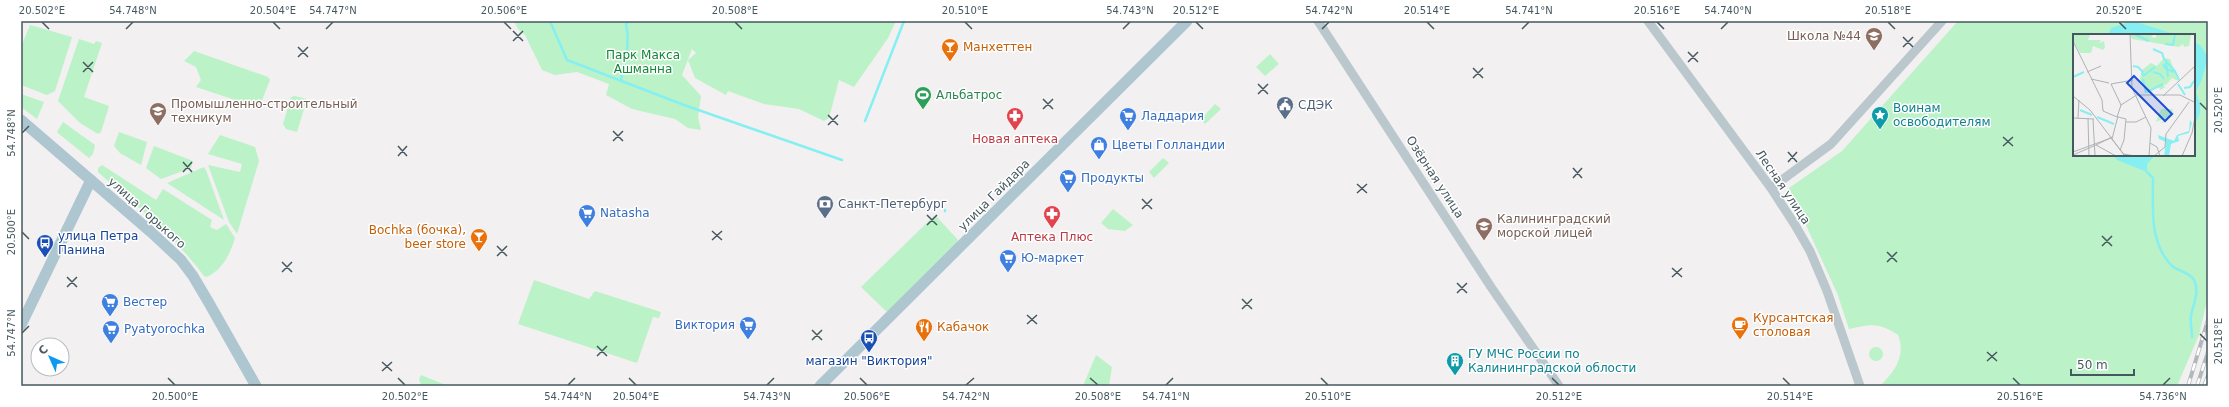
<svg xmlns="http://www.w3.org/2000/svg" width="2229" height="407" viewBox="0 0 2229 407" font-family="'DejaVu Sans',sans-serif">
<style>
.green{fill:#bcf2c7;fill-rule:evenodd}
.water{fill:#86eff2}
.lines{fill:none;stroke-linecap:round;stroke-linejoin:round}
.stream{stroke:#86eff2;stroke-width:2.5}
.minor{stroke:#bac8ce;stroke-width:9}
.major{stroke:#aec6d0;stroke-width:11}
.rail-casing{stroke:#b1b7bb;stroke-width:4}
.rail{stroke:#fff;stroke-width:2.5;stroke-dasharray:8;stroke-linecap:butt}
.ticks{fill:none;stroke:#46585f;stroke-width:1.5}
.labels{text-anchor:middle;stroke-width:3;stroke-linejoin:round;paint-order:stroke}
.education-label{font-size:12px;fill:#785e54;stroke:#fff;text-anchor:start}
.food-label{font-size:12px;fill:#c56008;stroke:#fff;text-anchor:start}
.park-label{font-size:12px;fill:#118636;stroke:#fff}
.leisure-label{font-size:12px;fill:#27864d;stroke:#fff;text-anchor:start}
.service-label{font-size:12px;fill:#4e5e75;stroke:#fff;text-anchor:start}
.culture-label{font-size:12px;fill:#0d838f;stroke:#fff;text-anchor:start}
.shop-label{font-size:12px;fill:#366cbe;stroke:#fff;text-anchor:start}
.health-label{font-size:12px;fill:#be3a42;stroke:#fff}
.street-label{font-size:12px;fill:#46585f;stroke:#fff}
.transit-label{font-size:12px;fill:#164399;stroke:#fff;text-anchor:start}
.inset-river{fill:none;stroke:#86eff2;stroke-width:2}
.inset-road{fill:none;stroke:#adb3b6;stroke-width:1}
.view{fill:#1d4ed8;fill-opacity:0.15;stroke:#1d4ed8;stroke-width:2}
.inset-edge{fill:none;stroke:#46585f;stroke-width:2}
.neatline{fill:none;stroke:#46585f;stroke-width:1.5}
.ticks-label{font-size:10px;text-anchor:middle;fill:#46585f}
</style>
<rect width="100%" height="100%" fill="#f2f0f0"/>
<g class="green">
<path d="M514,21H896L888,38L854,87L839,80L829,118L824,121L799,109L764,104L728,91L726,95L695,78L688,60L696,53L692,49L682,75L701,96L698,117L701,130L688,128L675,119L632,109L606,95L609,84L577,72L555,75L542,70L525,35L518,29Z"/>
<path d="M1958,21H2208V296L2199,335L2177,386H1880C1895,371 1906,356 1898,335C1879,322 1871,324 1849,329L1837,293L1789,188L1842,151ZM2074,35H2194V155H2074Z"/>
<path d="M30,25L72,37L55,91L47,95L21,85V47Z"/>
<path d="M79,39L94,44L96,41L102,43L84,97L109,106L101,132L98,134L80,123L58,101Z"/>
<path d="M194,51L268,77L270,80L259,108L196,87L201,80L196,67L184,61Z"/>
<path d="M1270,54L1279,64L1265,76L1256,67Z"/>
<path d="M21,94L44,102L37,119L21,107Z"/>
<path d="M295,96L307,99L297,132L286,129L283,124L291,97Z"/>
<path d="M1215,104L1221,109L1205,124L1201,119Z"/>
<path d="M63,122L95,145L93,154L89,158L59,134L57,132Z"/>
<path d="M119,132L147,142L141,165L120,153L114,146Z"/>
<path d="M220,135L255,147L259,161L237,234L229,222L208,165L240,172L242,164L208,154Z"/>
<path d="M154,146L193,161L191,168L161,179L146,168Z"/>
<path d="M1163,158L1169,163L1154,178L1149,172Z"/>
<path d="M102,165L156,200L163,189L212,220L210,227L217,230L226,224L235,238C230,254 223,269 207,277L204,276C174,235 135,205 98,172V168Z"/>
<path d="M204,167L206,170L224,220L167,183Z"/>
<path d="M1113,209L1133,225L1125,231L1108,229L1101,223Z"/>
<path d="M935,215L958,240L956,245L887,312L861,287Z"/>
<path d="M534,280L589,299L595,291L661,312L659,318L653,317L637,363L518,324Z"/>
<circle cx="1876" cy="354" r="7"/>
<path d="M1096,355L1112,367L1109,386H1083Z"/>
<path d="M421,375L443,384L441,386L421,385L419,379Z"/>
</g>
<g class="water">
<path d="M2133,21L2177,35H2108L2111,28Z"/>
<path d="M2194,42L2200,45L2208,57L2202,79L2196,92C2201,105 2203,113 2194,125Z"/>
<path d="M2113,155H2155L2147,164V172L2117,160Z"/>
</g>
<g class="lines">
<g class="stream">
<path d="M550,21L567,60L684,105L842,160"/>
<path d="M621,80C624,60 631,45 626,24L629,21"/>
<path d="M865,121L904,21"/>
<path d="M2147,172L2153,178C2153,208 2149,241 2171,265C2178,272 2189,271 2194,280C2200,292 2193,304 2191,316C2190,323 2192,330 2192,337"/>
<path d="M945,210V211"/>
</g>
<g class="minor">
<path d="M1318,21L1491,287L1559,386"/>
<path d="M1648,21L1771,188L1795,225L1810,251L1827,291L1860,386"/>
<path d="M1771,188L1831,144L1942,21"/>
</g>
<g class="major">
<path d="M21,120L151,232L181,260L193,276L209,303L256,386"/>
<path d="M21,325L91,180"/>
<path d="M820,386L1187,21"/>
</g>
<defs>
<g id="rail">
<path d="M2188,386L2208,320"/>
<path d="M2197,386L2208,352"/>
<path d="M2204,386L2208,376"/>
</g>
</defs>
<use href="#rail" class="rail-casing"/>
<use href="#rail" class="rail"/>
</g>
<path class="ticks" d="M42,22L49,29M273,22L280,29M504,22L511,29M735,22L742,29M965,22L972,29M1196,22L1203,29M1427,22L1434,29M1657,22L1664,29M1888,22L1895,29M2119,22L2126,29M126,29L133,22M326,29L333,22M1123,29L1130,22M1322,29L1329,22M1522,29L1529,22M1721,29L1728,22M513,31L523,41M1903,37L1913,47M513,41L523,31M298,47L308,57M1903,47L1913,37M1688,52L1698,62M298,57L308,47M83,62L93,72M1688,62L1698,52M1473,68L1483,78M83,72L93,62M1473,78L1483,68M1258,84L1268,94M1258,94L1268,84M1043,99L1053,109M2200,103L2207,110M1043,109L1053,99M828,115L838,125M828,125L838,115M613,131L623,141M22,133L29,126M2003,137L2013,146M613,141L623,131M398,146L407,156M2003,146L2013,137M1788,152L1797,162M398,156L407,146M183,162L192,172M1788,162L1797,152M1573,168L1582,178M183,172L192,162M1573,178L1582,168M1357,184L1367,193M1357,193L1367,184M1142,199L1152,209M1142,209L1152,199M927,215L937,225M927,225L937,215M712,231L722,240M22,232L29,239M2102,236L2112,246M712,240L722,231M497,246L507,256M2102,246L2112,236M1887,252L1897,262M497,256L507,246M282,262L292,272M1887,262L1897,252M1672,268L1682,277M282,272L292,262M67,277L77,287M1672,277L1682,268M1457,283L1467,293M67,287L77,277M1457,293L1467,283M1242,299L1252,309M1242,309L1252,299M1027,315L1037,324M1027,324L1037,315M812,330L822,340M22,333L29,326M2200,334L2207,341M812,340L822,330M597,346L607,356M1987,352L1997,361M597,356L607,346M1987,361L1997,352M382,362L392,371M382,371L392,362M168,378L175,385M398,378L405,385M629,378L636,385M860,378L867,385M1090,378L1098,385M1321,378L1328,385M1552,378L1559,385M1783,378L1790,385M2013,378L2020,385M568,385L575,378M767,385L774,378M966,385L974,378M1166,385L1173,378M2163,385L2170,378"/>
<defs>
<symbol id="school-pin" viewBox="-11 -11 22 30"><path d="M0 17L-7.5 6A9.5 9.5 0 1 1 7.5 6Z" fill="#8d6e63" stroke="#fff"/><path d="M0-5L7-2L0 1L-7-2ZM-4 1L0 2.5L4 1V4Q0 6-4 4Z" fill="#fff"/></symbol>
<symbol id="bar-pin" viewBox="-11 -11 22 30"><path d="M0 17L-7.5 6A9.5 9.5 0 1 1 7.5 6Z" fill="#e8710a" stroke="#fff"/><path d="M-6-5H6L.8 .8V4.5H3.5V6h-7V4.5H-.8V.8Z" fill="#fff"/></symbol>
<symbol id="stadium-pin" viewBox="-11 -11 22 30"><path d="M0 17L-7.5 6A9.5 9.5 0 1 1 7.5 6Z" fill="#2e9e5b" stroke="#fff"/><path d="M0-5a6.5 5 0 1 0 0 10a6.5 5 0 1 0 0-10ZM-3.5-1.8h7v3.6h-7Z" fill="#fff"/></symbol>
<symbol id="civic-pin" viewBox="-11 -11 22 30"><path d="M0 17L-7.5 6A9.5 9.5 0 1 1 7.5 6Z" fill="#5c6f8a" stroke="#fff"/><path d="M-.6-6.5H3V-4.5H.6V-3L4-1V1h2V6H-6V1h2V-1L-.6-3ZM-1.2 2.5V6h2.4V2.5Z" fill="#fff"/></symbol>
<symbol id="university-pin" viewBox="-11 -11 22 30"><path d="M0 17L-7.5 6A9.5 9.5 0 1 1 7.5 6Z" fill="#8d6e63" stroke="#fff"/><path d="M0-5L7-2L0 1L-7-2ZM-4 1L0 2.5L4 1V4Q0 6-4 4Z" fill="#fff"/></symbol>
<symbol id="sight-pin" viewBox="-11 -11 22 30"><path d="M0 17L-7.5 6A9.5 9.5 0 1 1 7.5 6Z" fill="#0f9aa8" stroke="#fff"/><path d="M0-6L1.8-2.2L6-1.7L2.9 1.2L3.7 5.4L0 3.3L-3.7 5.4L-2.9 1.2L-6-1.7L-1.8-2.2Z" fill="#fff"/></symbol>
<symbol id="pharmacy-pin" viewBox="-11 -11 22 30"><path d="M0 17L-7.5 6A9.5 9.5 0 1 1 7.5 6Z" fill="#e0444e" stroke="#fff"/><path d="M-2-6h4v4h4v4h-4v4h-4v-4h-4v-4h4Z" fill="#fff"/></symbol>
<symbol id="supermarket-pin" viewBox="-11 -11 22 30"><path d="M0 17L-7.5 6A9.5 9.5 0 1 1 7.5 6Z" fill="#3f7fe0" stroke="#fff"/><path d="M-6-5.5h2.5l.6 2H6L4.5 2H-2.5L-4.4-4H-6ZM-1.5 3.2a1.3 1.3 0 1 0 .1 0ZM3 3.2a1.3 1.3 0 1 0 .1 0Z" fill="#fff"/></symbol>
<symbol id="shop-pin" viewBox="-11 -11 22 30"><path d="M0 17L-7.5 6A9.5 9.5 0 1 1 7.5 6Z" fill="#3f7fe0" stroke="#fff"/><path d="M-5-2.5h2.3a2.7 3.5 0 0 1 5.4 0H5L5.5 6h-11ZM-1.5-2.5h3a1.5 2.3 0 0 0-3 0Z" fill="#fff"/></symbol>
<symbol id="bank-pin" viewBox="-11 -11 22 30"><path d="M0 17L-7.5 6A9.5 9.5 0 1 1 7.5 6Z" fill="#5c6f8a" stroke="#fff"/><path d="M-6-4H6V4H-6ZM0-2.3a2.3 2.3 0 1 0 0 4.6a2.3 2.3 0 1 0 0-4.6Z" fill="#fff"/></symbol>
<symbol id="bus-pin" viewBox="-11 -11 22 30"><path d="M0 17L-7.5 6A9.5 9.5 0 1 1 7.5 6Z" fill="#1a4fb4" stroke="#fff"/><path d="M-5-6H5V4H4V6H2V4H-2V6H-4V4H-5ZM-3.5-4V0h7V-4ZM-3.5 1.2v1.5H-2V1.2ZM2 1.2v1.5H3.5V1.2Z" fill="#fff"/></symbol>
<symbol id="cafe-pin" viewBox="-11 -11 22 30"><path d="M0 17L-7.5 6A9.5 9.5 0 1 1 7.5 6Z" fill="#e8710a" stroke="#fff"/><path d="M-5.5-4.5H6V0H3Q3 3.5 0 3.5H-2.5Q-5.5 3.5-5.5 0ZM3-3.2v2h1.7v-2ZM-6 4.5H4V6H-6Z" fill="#fff"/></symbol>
<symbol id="restaurant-pin" viewBox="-11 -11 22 30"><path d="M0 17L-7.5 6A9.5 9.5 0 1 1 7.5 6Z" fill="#e8710a" stroke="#fff"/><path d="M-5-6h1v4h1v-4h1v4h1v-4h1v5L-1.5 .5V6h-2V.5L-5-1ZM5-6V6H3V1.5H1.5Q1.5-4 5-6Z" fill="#fff"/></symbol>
<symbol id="building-pin" viewBox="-11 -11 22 30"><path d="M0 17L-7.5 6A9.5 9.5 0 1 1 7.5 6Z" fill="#0f9aa8" stroke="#fff"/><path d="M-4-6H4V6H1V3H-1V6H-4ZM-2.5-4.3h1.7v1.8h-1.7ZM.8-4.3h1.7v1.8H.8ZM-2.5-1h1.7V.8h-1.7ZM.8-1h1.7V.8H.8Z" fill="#fff"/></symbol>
</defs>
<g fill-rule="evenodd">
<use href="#school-pin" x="1864" y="26" width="20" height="27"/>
<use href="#bar-pin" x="940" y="37" width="20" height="27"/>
<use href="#stadium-pin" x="913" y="85" width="20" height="27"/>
<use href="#civic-pin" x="1275" y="95" width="20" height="27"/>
<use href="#university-pin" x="148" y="101" width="20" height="27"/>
<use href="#sight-pin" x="1870" y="105" width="20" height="27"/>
<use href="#pharmacy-pin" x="1005" y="106" width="20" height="27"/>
<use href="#supermarket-pin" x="1118" y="106" width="20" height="27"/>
<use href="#shop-pin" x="1089" y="135" width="20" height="27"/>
<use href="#supermarket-pin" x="1058" y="168" width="20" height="27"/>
<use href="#bank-pin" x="815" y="194" width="20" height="27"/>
<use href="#supermarket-pin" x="577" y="203" width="20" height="27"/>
<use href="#pharmacy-pin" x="1042" y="204" width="20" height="27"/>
<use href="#university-pin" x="1474" y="216" width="20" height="27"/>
<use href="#bar-pin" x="469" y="227" width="20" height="27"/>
<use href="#bus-pin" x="35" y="233" width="20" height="27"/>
<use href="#supermarket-pin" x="998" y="248" width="20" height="27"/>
<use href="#supermarket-pin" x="100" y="292" width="20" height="27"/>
<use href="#supermarket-pin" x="738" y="315" width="20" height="27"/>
<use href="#cafe-pin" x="1730" y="315" width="20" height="27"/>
<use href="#restaurant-pin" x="914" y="317" width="20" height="27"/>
<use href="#supermarket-pin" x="101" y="319" width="20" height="27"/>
<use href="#bus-pin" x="859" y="328" width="20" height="27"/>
<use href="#building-pin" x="1445" y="351" width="20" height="27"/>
</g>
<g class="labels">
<g class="education-label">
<text x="1861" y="40" text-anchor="end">Школа №44</text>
<text x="171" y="108">Промышленно-строительный<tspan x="171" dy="14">техникум</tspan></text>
<text x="1497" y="223">Калининградский<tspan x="1497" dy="14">морской лицей</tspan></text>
</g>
<g class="food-label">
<text x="963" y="51">Манхеттен</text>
<text x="466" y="234" text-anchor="end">Bochka (бочка),<tspan x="466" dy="14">beer store</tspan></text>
<text x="1753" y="322">Курсантская<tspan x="1753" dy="14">столовая</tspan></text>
<text x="937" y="331">Кабачок</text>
</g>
<g class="park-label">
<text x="643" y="59">Парк Макса<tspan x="643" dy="14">Ашманна</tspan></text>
</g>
<g class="leisure-label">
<text x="936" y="99">Альбатрос</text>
</g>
<g class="service-label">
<text x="1298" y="109">СДЭК</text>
<text x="838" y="208">Санкт-Петербург</text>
</g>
<g class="culture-label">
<text x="1893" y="112">Воинам<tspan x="1893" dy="14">освободителям</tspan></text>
<text x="1468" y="358">ГУ МЧС России по<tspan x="1468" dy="14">Калининградской облости</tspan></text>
</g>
<g class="shop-label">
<text x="1141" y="120">Ладдария</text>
<text x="1112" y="149">Цветы Голландии</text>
<text x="1081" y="182">Продукты</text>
<text x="600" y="217">Natasha</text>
<text x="1021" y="262">Ю-маркет</text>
<text x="123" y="306">Вестер</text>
<text x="735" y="329" text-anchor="end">Виктория</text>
<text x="124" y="333">Pyatyorochka</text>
</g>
<g class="health-label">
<text x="1015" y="143">Новая аптека</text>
<text x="1052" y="241">Аптека Плюс</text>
</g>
<g class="street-label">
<text transform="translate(1435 177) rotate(57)" y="4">Озёрная улица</text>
<text transform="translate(1783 187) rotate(56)" y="4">Лесная улица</text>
<text transform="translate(994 195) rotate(-45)" y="4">улица Гайдара</text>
<text transform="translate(147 213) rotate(42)" y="4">улица Горького</text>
</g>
<g class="transit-label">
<text x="58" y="240">улица Петра<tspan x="58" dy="14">Панина</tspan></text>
<text x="869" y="365" text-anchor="middle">магазин "Виктория"</text>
</g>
</g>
<g transform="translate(2073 34)">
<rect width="122" height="122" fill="#f2f0f0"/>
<path d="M1,0H17L15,6H28L26,9L31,7L32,13L30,16L20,12L18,19H7L1,8ZM57,0H81L78,3L83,4V0H90V7V0L118,1L116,12L111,13L110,10L106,13L59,5ZM91,24L97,25L105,47L99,44L93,51L90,50L92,53L88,56L84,52L73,58L67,45L69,36L78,29L84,32ZM88,75H99L101,80L93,88L88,89H87L95,85L99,81L83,88Z" fill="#bcf2c7"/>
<path d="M117,86L119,89L118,92L116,99L105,102L106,107L98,110L96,122H91L93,108L86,105L85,101L101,107L104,101L116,97Z" fill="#86eff2"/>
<path class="inset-river" d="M61,0L76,7M92,10L100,11L102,0M80,15L89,19L91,25L102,37L106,46M93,28L95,43M90,30L93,35L101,38M60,32L65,33L70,38L69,41M80,38L87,40L91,45M70,42L82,33M0,43L11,38M70,45L73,59M105,50L112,61M111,54L117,53L121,47M74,58L90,50M7,76L19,81M24,83L41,90"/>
<path class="inset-road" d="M57,0L59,54L78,94L76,122M0,7L29,66L30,77L44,83M14,38L28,32M18,45L36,49M38,50L48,71M38,50L60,46M63,61H107L121,68M0,62L17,76L52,122M90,62L122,32M122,62V80M44,83L48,71L62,62M45,83L53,85L51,106L47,116M0,84L21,85M5,84L6,66M15,84L16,122M20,85L22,122M53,88H63L73,83M39,105L45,82M77,109L84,113L87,122M23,111L39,103M0,118L38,104L52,122M50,120L62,122M0,121L23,111L43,122M81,122L92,113L93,100L116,68M109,122L119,99L122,83"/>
<path class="view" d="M61,42L99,80L92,87L54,49Z"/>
<rect width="122" height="122" class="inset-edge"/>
</g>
<rect width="2229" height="407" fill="none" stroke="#ffffff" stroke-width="44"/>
<g transform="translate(50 357) rotate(315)"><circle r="19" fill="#ffffff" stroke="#b5bcbf"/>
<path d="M0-3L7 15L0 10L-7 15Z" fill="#0d99ef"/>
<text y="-6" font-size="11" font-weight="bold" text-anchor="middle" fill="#46585f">С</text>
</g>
<path d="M2071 369v6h63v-6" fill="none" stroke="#46585f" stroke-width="2"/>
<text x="2077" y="369" font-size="12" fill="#46585f" stroke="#ffffff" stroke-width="3" paint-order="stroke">50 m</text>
<rect x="22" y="22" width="2185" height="363" class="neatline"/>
<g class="ticks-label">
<text x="42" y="14">20.502°E</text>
<text x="133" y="14">54.748°N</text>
<text x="273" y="14">20.504°E</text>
<text x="333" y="14">54.747°N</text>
<text x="504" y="14">20.506°E</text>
<text x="735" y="14">20.508°E</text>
<text x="965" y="14">20.510°E</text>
<text x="1130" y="14">54.743°N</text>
<text x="1196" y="14">20.512°E</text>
<text x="1329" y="14">54.742°N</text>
<text x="1427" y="14">20.514°E</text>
<text x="1529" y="14">54.741°N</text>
<text x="1657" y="14">20.516°E</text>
<text x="1728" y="14">54.740°N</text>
<text x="1888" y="14">20.518°E</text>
<text x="2119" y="14">20.520°E</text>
<text transform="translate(2218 110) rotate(-90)" y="4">20.520°E</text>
<text transform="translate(11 133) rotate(-90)" y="4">54.748°N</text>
<text transform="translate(11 232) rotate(-90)" y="4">20.500°E</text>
<text transform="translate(11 333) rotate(-90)" y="4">54.747°N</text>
<text transform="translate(2218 341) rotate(-90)" y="4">20.518°E</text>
<text x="175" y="400">20.500°E</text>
<text x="405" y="400">20.502°E</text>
<text x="568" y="400">54.744°N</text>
<text x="636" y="400">20.504°E</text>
<text x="767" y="400">54.743°N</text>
<text x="867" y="400">20.506°E</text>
<text x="966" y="400">54.742°N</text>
<text x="1098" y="400">20.508°E</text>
<text x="1166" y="400">54.741°N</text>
<text x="1328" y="400">20.510°E</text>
<text x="1559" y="400">20.512°E</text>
<text x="1790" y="400">20.514°E</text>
<text x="2020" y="400">20.516°E</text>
<text x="2163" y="400">54.736°N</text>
</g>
</svg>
